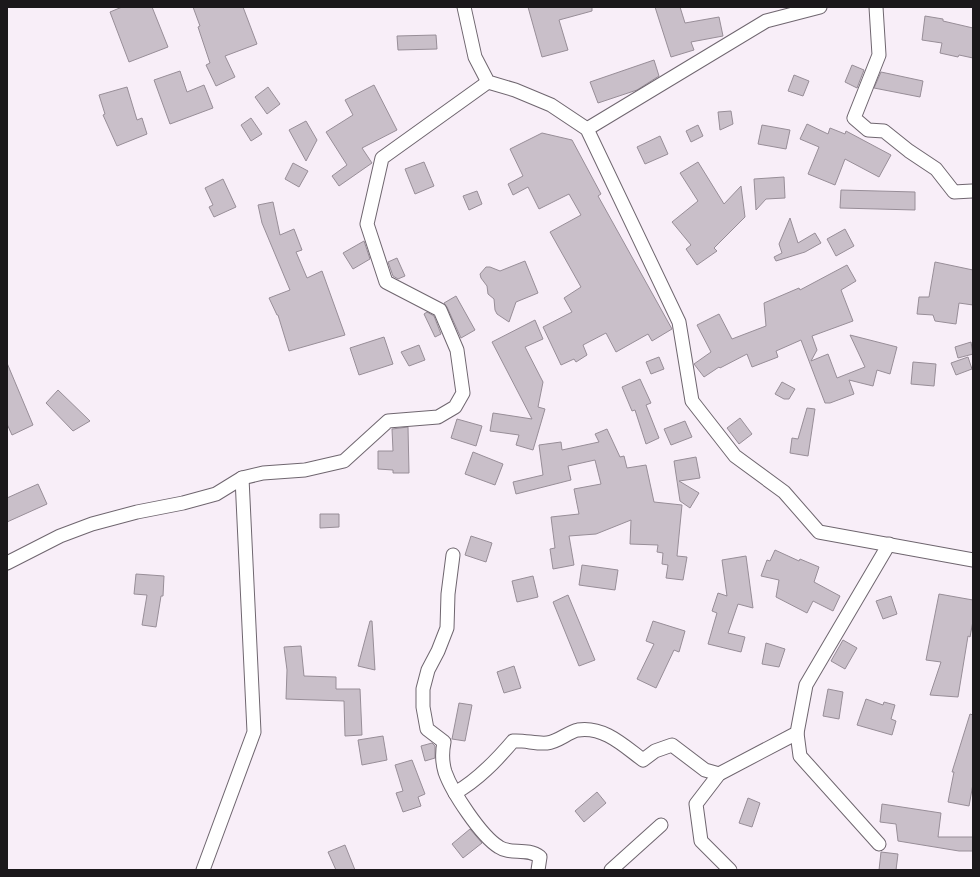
<svg xmlns="http://www.w3.org/2000/svg" width="980" height="877" viewBox="0 0 980 877" font-family="'IBM Plex Serif',serif">
<style>
.building{fill:#c9bfc9;stroke:#988e98}
.lines{fill:none;stroke-linecap:round;stroke-linejoin:round}
.street-casing{stroke:#6f666f;stroke-width:15}
.street{stroke:#fff;stroke-width:13}
</style>
<rect width="100%" height="100%" fill="#f8eef8"/>
<g class="building">
<path d="M122,7H152L168,47L129,62L110,12Z"/>
<path d="M193,7H243L257,44L225,56L235,77L216,86L206,65L210,63L198,27L200,26Z"/>
<path d="M528,7H592V11L559,20L568,50L542,57Z"/>
<path d="M655,7H680L685,23L719,17L723,36L691,42L694,50L671,57Z"/>
<path d="M925,16L943,19V21L973,28V58L959,55L958,57L940,53L942,43L922,40Z"/>
<path d="M436,35L437,49L398,50L397,36Z"/>
<path d="M654,60L659,76L637,90L598,103L590,82Z"/>
<path d="M852,65L864,70L857,88L845,82Z"/>
<path d="M180,71L187,92L204,85L213,108L170,124L154,80Z"/>
<path d="M881,72L923,81L920,97L874,88Z"/>
<path d="M794,75L809,81L803,96L788,91Z"/>
<path d="M374,85L397,130L362,148L372,163L339,186L332,176L347,165L326,132L353,115L345,100Z"/>
<path d="M127,87L137,120L142,118L147,134L117,146L103,115L105,114L99,95Z"/>
<path d="M268,87L280,104L267,114L255,97Z"/>
<path d="M731,111L733,124L720,130L718,112Z"/>
<path d="M251,118L262,134L251,141L241,125Z"/>
<path d="M306,121L317,140L306,161L289,130Z"/>
<path d="M807,124L828,134L830,128L845,134L846,131L891,155L879,177L845,159L835,185L808,174L819,147L800,139Z"/>
<path d="M698,125L703,136L691,142L686,131Z"/>
<path d="M762,125L790,130L786,149L758,144Z"/>
<path d="M542,133L572,140L601,194L598,196L672,329L652,341L648,334L616,352L606,333L583,345L587,355L576,362L574,359L561,365L543,327L572,312L564,298L581,287L550,232L581,215L569,194L539,209L528,187L513,195L508,184L523,176L510,149Z"/>
<path d="M660,136L668,154L645,164L637,147Z"/>
<path d="M424,162L434,186L415,194L405,169Z"/>
<path d="M698,162L724,204L741,186L745,217L714,248L717,251L697,265L686,249L691,245L672,222L698,201L680,173Z"/>
<path d="M293,163L308,171L299,187L285,179Z"/>
<path d="M784,177L785,198L766,199L756,210L754,179Z"/>
<path d="M223,179L236,207L214,217L209,207L213,205L205,188Z"/>
<path d="M841,190L915,192V210L840,208Z"/>
<path d="M477,191L482,204L469,210L463,196Z"/>
<path d="M273,202L280,235L294,229L302,250L296,252L307,278L322,271L345,335L289,351L278,315H277L269,298L290,290L262,223L258,205Z"/>
<path d="M790,218L798,243L815,233L821,243L805,252L776,261L774,257L782,253L779,244Z"/>
<path d="M845,229L854,246L836,256L827,239Z"/>
<path d="M364,241L370,259L353,269L343,253Z"/>
<path d="M397,258L405,276L398,279L393,276L388,262Z"/>
<path d="M525,261L538,293L516,302L509,322L497,314L495,310L494,299L488,294L487,286L481,278L480,274L486,267H490L500,271Z"/>
<path d="M935,262L973,270V305L959,303L956,324L935,321L933,315L917,314L919,297H929Z"/>
<path d="M847,265L856,281L841,290L853,321L812,336L817,350L811,361L828,354L837,378L865,367L850,335L897,347L890,374L877,370L873,386L849,380L854,394L830,403H825L801,340L776,351L778,357L752,367L747,354L720,368L719,367L704,377L694,364L711,352L697,325L719,314L732,339L766,326L764,303L799,288L800,290Z"/>
<path d="M456,296L475,330L461,338L447,307L444,303Z"/>
<path d="M427,312L434,316L441,334L435,337L424,314Z"/>
<path d="M535,320L543,339L525,347L543,382L538,407L545,409L533,450L516,445L519,435L490,431L493,413L532,419L492,342Z"/>
<path d="M384,337L393,364L359,375L350,348Z"/>
<path d="M971,342L973,354L958,358L955,347Z"/>
<path d="M419,345L425,360L409,366L401,352Z"/>
<path d="M659,357L664,369L651,374L646,362Z"/>
<path d="M968,357L972,369L956,375L951,363Z"/>
<path d="M913,362L936,364L934,386L911,384Z"/>
<path d="M7,363L33,425L12,435L7,424Z"/>
<path d="M640,379L651,403L646,405L659,438L646,444L635,410L632,411L622,387Z"/>
<path d="M782,382L795,389L789,399H784L775,394Z"/>
<path d="M58,390L90,421L73,431L46,403Z"/>
<path d="M807,408L815,409L808,456L790,453L792,438L798,439Z"/>
<path d="M740,418L752,434L739,444L727,428Z"/>
<path d="M457,419L482,426L476,446L451,438Z"/>
<path d="M685,421L692,437L671,445L664,429Z"/>
<path d="M408,427L409,473H393V470L378,469V451H393L392,429Z"/>
<path d="M607,429L620,457L624,456L627,468L646,465L654,502L682,505L677,556L687,557L683,580L666,578L668,565L662,564L663,553L657,552L658,545L630,544L631,520L596,534L569,536L574,565L553,569L550,549L555,548L551,517L579,514L574,489L601,484L595,460L568,466L571,480L516,494L513,482L543,475L539,445L561,442L562,450L599,442L595,434Z"/>
<path d="M473,452L503,464L495,485L465,474Z"/>
<path d="M696,457L700,478L679,481L699,493L690,508L680,501L674,461Z"/>
<path d="M38,484L47,504L7,522V498Z"/>
<path d="M320,514H339V527L320,528Z"/>
<path d="M471,536L492,543L486,562L465,555Z"/>
<path d="M775,550L799,561L800,559L819,567L814,582L840,596L833,611L813,601L807,613L776,597L779,580L761,576L767,560L770,561Z"/>
<path d="M746,556L753,608L738,604L728,633L745,637L741,652L708,644L717,613L712,611L718,593L727,596L722,560Z"/>
<path d="M582,565L618,570L615,590L579,585Z"/>
<path d="M136,574L164,576L163,596H161L156,627L142,625L147,595L134,594Z"/>
<path d="M533,576L538,597L517,602L512,581Z"/>
<path d="M939,594L973,600V621L970,637L968,636L958,697L930,695L941,662L926,660Z"/>
<path d="M568,595L595,660L579,666L553,602Z"/>
<path d="M891,596L897,614L883,619L876,601Z"/>
<path d="M370,621H372L375,670L358,666Z"/>
<path d="M653,621L685,631L679,652L674,650L656,688L637,679L654,644L646,641Z"/>
<path d="M843,640L857,648L845,669L831,661Z"/>
<path d="M766,643L785,649L779,667L762,664Z"/>
<path d="M301,646L304,676L336,677V689H360L362,735L345,736L344,701L286,699L287,670L284,647Z"/>
<path d="M514,666L521,688L504,693L497,672Z"/>
<path d="M828,689L843,692L839,719L823,716Z"/>
<path d="M866,699L883,705L884,702L895,705L891,719L896,721L892,735L857,725Z"/>
<path d="M459,703L472,705L465,741L452,739Z"/>
<path d="M970,714L973,715V784L969,806L948,802L954,772H952Z"/>
<path d="M383,736L387,760L362,765L358,740Z"/>
<path d="M432,743L435,746V758L425,761L421,746Z"/>
<path d="M412,760L425,794L418,797L421,806L403,812L396,793L403,791L395,765Z"/>
<path d="M597,792L606,803L584,822L575,811Z"/>
<path d="M748,798L760,803L752,827L739,823Z"/>
<path d="M882,804L941,813L938,837H973V851H959L898,841L896,824L880,822Z"/>
<path d="M470,829L482,843L463,858L452,844Z"/>
<path d="M345,845L355,870H336L328,852Z"/>
<path d="M881,852L898,854L896,870H879Z"/>
</g>
<g class="lines">
<defs>
<g id="street">
<path d="M464,7L475,57L488,82L515,90L551,105L587,129L679,322L692,401L735,456L784,492L819,532L973,560"/>
<path d="M876,7L879,55L854,118L868,130L884,131L909,151L936,169L954,192L972,191"/>
<path d="M587,129L766,21L820,7"/>
<path d="M453,555L448,594L447,628L438,651L428,670L423,689V707L427,729L444,742C442,752 442,762 445,772C452,792 481,836 499,847C510,855 527,847 540,857L538,870"/>
<path d="M7,563L60,536L92,524L137,512L183,503L216,494L242,478L263,473L305,470L344,461L388,421L438,417L455,407L463,393L457,350L440,310L386,282L367,224L382,158L488,82"/>
<path d="M797,733L800,756L879,844"/>
<path d="M455,793C478,780 496,761 513,741C524,740 536,744 547,743C558,742 568,732 578,730C604,726 624,746 643,760L655,751L672,745L705,770L719,774"/>
<path d="M203,870L254,732L242,478"/>
<path d="M611,870L661,825"/>
<path d="M730,870L701,841L696,804L719,774L797,733L806,685L889,544"/>
</g>
</defs>
<use href="#street" class="street-casing"/>
<use href="#street" class="street"/>
</g>
<rect width="980" height="877" fill="none" stroke="#1b181b" stroke-width="16"/>
</svg>
